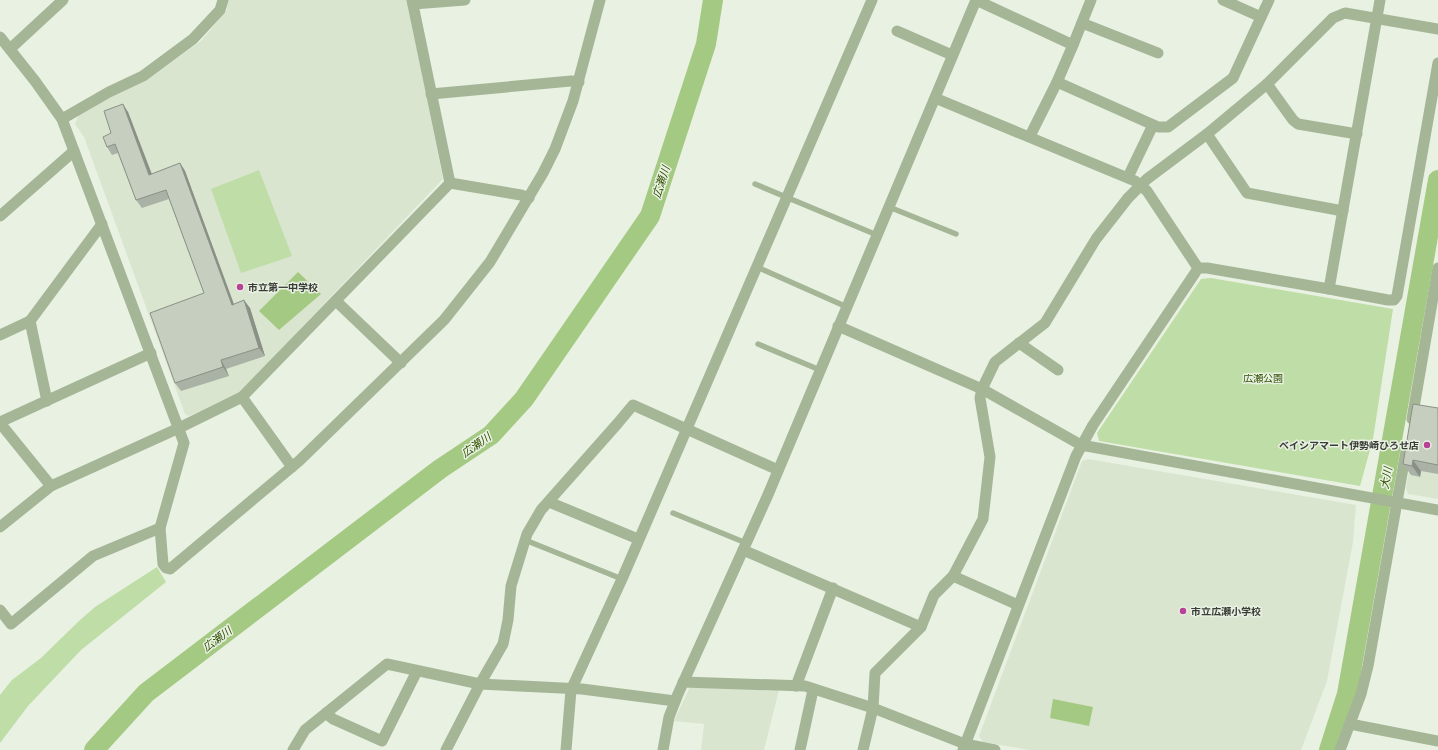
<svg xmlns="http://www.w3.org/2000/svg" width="1438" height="750" viewBox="0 0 1438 750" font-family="'Source Sans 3','Noto Sans JP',sans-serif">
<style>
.built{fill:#dae5d0}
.green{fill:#bfdda6}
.water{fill:#a4c982}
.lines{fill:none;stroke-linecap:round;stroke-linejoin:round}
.river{stroke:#a4c982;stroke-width:20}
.service{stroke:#a5b697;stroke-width:5.5}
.minor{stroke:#a5b697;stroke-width:11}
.tertiary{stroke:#a5b697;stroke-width:11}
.wall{fill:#aab1a5}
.shaded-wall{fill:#8b9086}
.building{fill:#c6cec0;stroke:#8b9086}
.poi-dot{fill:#b94297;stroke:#e9f1e2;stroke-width:1.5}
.labels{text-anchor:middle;stroke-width:3;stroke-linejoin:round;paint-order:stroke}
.poi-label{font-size:10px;font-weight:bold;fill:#393c37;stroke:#e9f1e2;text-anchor:start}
.park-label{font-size:10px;fill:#2f4f00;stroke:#e9f1e2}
.water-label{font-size:11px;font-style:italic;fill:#2f4f00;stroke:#e9f1e2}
</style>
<rect width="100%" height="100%" fill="#e9f1e2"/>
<g class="built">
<path d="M228,0H407L443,179L238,394L189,416L185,414L84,137L75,124L78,116L111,97L145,81L201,41L227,10Z"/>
<path d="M1419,412L1438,415V499L1408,494L1406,488Z"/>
<path d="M1088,459L1356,505L1353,542L1327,681L1301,750H1029L983,742L979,736L1082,461Z"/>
<path d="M690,687L779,690L764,750H701L704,724L674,721Z"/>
</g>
<g class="green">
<path d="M259,170L292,256L241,273L211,189Z"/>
<path d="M1211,278L1393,309L1373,439L1360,486L1099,441L1097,433L1201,279Z"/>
<path d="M157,567L166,582L81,650L28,706L0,743V695L12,680L41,658L79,621L95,607Z"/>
</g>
<g class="water">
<path d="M298,272L321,294L279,330L259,311Z"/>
<path d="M1053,699L1093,707L1089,726L1050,718Z"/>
</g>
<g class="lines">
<g class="river">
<path d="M94,750L146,693L440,469L491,435L524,399L650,216L706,44L713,0"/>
<path d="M1329,750L1347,694L1438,180"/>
</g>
<g class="service">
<path d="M755,184L877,235"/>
<path d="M889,207L956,234"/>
<path d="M757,267L847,307"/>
<path d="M758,344L820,370"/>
<path d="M673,513L746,543"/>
<path d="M525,540L622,579"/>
</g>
<g class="minor">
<path d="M412,0L450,183"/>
<path d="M976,0L1073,45L1057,82L1158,127H1168L1233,78L1269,0"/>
<path d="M1223,0L1261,17"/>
<path d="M413,4L465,0"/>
<path d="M1082,23L1158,53"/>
<path d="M897,31L952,55"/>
<path d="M0,37L35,81L62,119L184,443L160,528L163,564L166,568L170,569L299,461L444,320L490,262L543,173L555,149L573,101L600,0"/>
<path d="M1073,45L1091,0"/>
<path d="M10,49L63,0"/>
<path d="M1267,84L1293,120L1298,124L1357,134"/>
<path d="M431,94L571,81L579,82"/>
<path d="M935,98L1135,181L1147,191L1198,268"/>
<path d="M62,119L109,92L143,76L193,39L220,10L223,0"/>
<path d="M1207,134L1247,193L1343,211"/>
<path d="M1030,136L1057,82"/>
<path d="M1128,177L1153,125"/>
<path d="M450,183L521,195L529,198"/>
<path d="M0,216L74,151"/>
<path d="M1329,289L1388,300H1394L1397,296L1438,63"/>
<path d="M336,301L401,363"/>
<path d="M30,321L47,401"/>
<path d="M838,326L982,389L1081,445"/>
<path d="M0,335L30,321L102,224"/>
<path d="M1019,343L1058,370"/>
<path d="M242,397L292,467"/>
<path d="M1412,419L1438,268"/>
<path d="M0,422L151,353"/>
<path d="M0,423L51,486"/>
<path d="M549,502L638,539"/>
<path d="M0,527L51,486L179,428L242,397L450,183"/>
<path d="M743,550L921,627L875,673L873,708L863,750"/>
<path d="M953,576L1018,605"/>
<path d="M0,610L11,624L93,556L160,528"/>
<path d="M921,627L934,595L953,576L983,519L990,457L980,398L982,389L995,362L1045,323L1096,239L1128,198L1147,179L1207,134L1267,84L1333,18L1345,13L1438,29"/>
<path d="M683,682L805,686L873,708L965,744L995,750"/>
<path d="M796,686L833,588"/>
<path d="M675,701L582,689L480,684L503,644L508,620L511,586L527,534L541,510L618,423L633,405L778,470"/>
<path d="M326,713L333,719L382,741L417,671"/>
<path d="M1350,724L1438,741"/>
<path d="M293,750L305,730L387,664L480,684L446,750"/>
<path d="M566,750L571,690L622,579L872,0"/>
<path d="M800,750L813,690"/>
<path d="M1340,750L1361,694L1368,666L1406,451"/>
</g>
<g class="tertiary">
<path d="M1081,445L1438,510"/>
<path d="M663,750L669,717L678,694L767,497L976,0"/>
<path d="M963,750L1076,456L1093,425L1195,273L1198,268H1207L1329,289L1380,0"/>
</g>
</g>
<g class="wall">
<path d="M128,112L152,174L180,163L185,171L234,304L250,308L265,356L226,369L229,376L181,391L175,383L204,293L169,199L142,208L136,200L118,153L112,155L107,147L111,133Z"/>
<path d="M1438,408V474L1421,471L1420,477L1411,475L1403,464Z"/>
</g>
<g class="shaded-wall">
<path d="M123,104L128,112L155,183L149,175Z"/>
<path d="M180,163L185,171L237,313L232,305Z"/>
<path d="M244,300L250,308L265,356L259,348Z"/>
<path d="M221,360L226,369L229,376L223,367Z"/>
<path d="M1413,460L1421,471L1420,477L1412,466Z"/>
</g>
<g class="building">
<path d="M123,104L149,175L180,163L232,305L244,300L259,348L221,360L223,367L175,383L150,313L204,293L166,190L136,200L115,144L107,147L103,137L111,133L104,111Z"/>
<path d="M1413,404L1438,408V465L1413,460L1412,466L1403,464Z"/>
</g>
<g class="poi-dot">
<circle cx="240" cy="287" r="4"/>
<circle cx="1427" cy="445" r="4"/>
<circle cx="1183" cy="611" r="4"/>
</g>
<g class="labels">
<g class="poi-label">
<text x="248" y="291">市立第一中学校</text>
<text x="1419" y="449" text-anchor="end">ベイシアマート伊勢崎ひろせ店</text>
<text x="1191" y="615">市立広瀬小学校</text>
</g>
<g class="park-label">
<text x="1263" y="382">広瀬公園</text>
</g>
<g class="water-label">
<text transform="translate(661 182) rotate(-72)" y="4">広瀬川</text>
<text transform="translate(476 445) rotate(-35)" y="4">広瀬川</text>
<text transform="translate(1386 478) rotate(-80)" y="4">大川</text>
<text transform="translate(217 639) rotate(-37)" y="4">広瀬川</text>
</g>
</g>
</svg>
